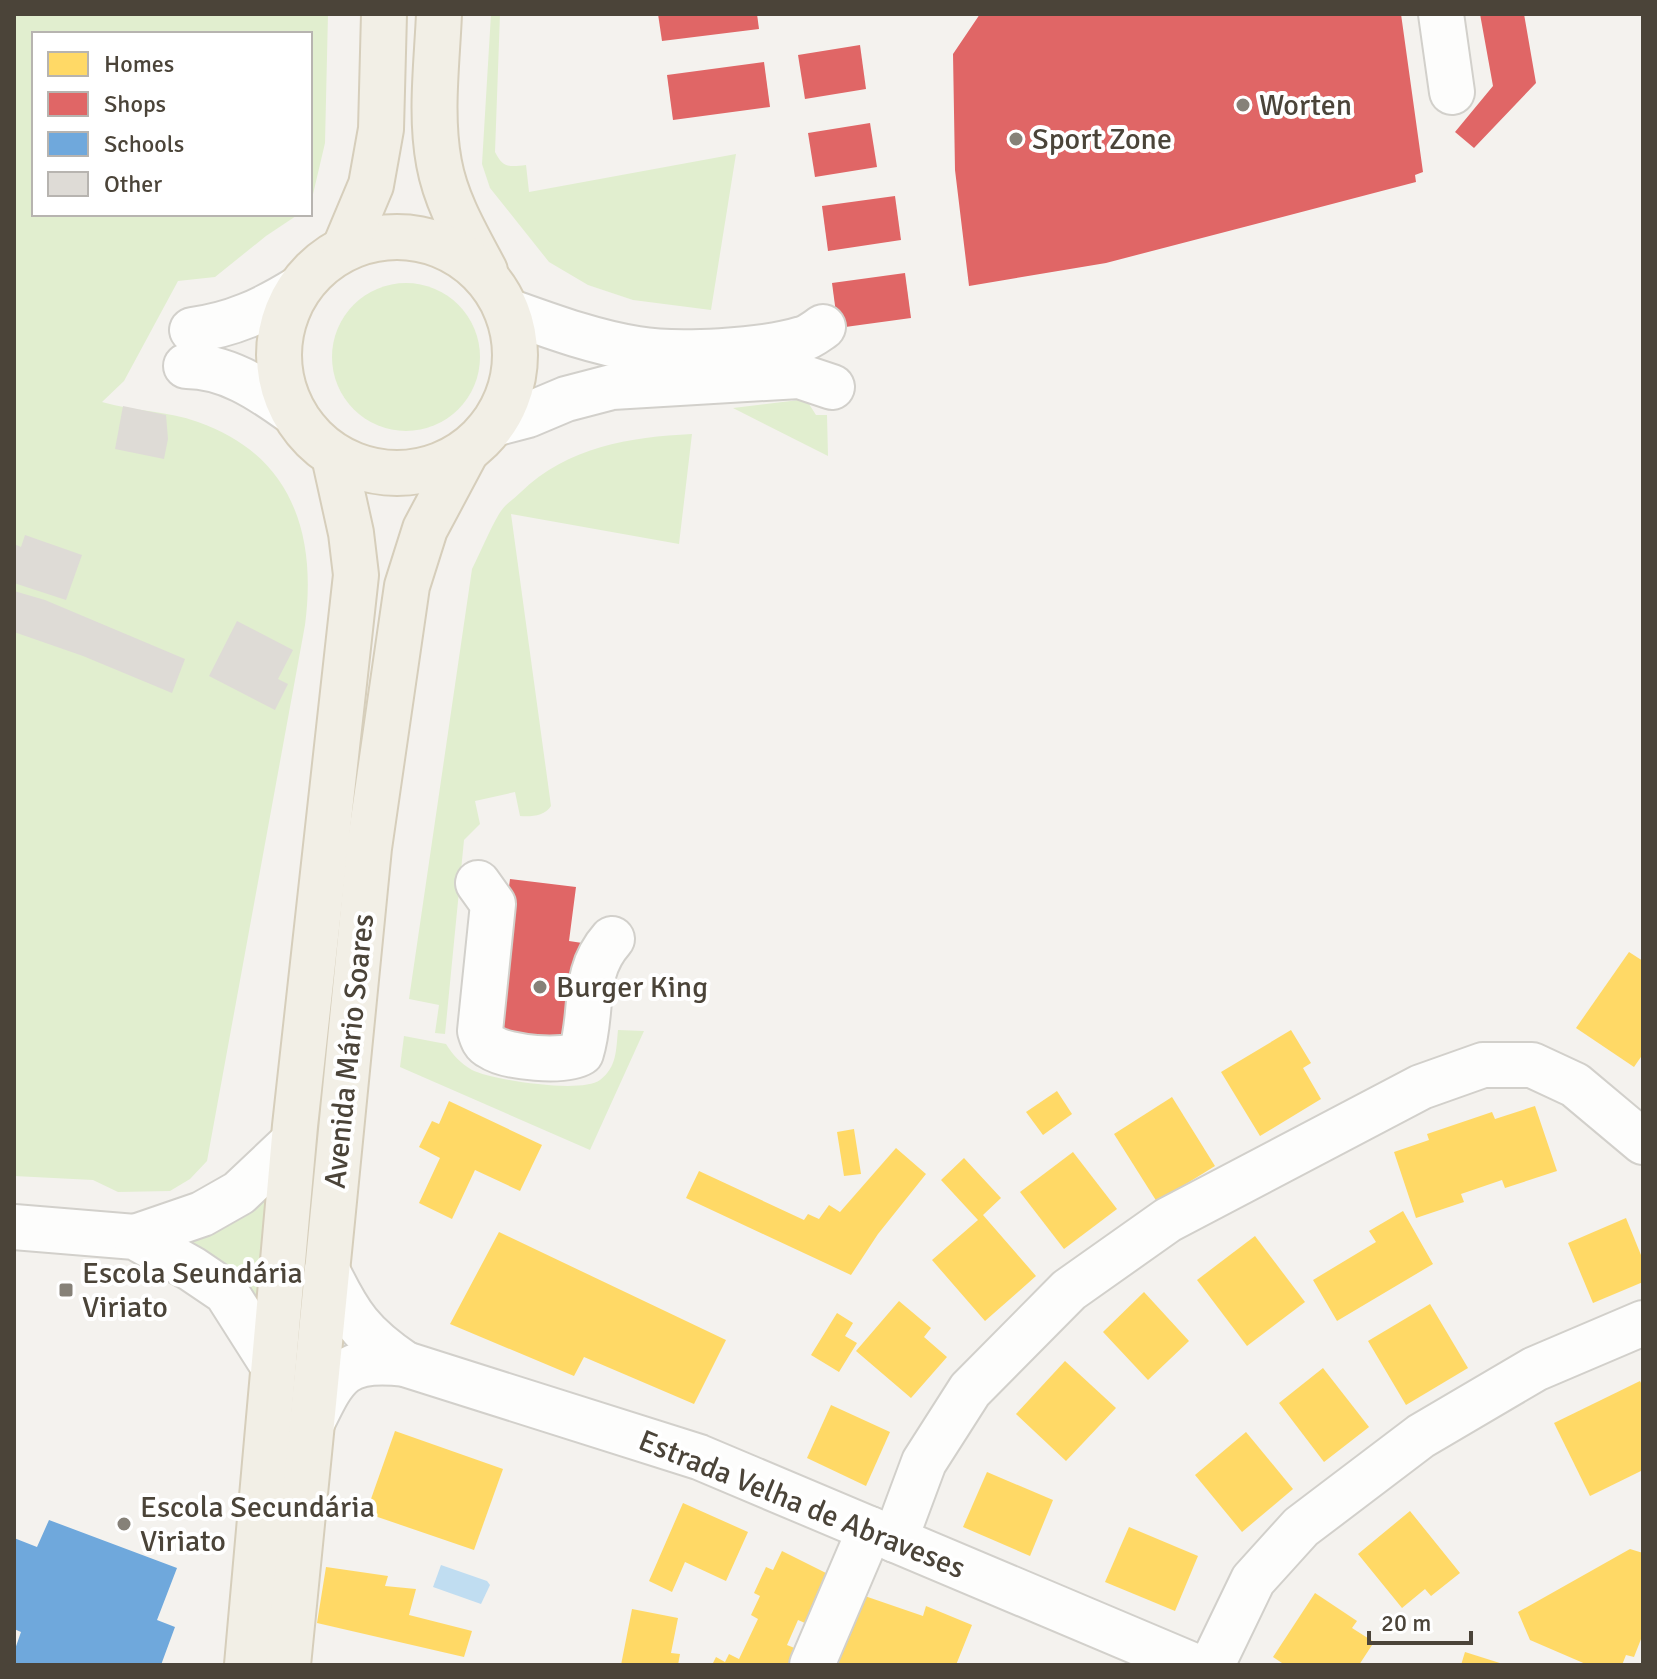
<svg xmlns="http://www.w3.org/2000/svg" width="1657" height="1679" viewBox="0 0 1657 1679" font-family="Signika,sans-serif">
<style>
.green{fill:#e1eecf}
.water{fill:#c0ddf1}
.homes{fill:#ffd966}
.shops{fill:#e06666}
.schools{fill:#6fa8dc}
.building{fill:#dedbd6}
.lines{fill:none;stroke-linecap:round;stroke-linejoin:round}
.minor-casing{stroke:#d2d0cb;stroke-width:48}
.major-casing{stroke:#d6cebb;stroke-width:48}
.minor{stroke:#fdfdfc;stroke-width:44}
.major{stroke:#f2efe6;stroke-width:44}
.poi-dot{fill:#868178;stroke:#fff;stroke-width:3}
.labels{text-anchor:middle;stroke-width:8;stroke-linejoin:round;paint-order:stroke}
.poi-label{font-size:30px;fill:#4b4439;stroke:#fff;text-anchor:start}
.street-label{font-size:30px;fill:#4b4439;stroke:#fff}
</style>
<rect width="100%" height="100%" fill="#f4f2ee"/>
<g class="green">
<path d="M14,14H328L325,143L310,207V34H34V214H299L266,236L215,277L178,281L124,381L102,402C133,411 168,411 198,422C292,455 317,534 305,625L207,1161L190,1179L170,1191L118,1192L93,1180L14,1176Z"/>
<path d="M491,14H500L495,152C503,168 509,167 526,165L529,192L736,154L711,310L633,300L588,285L549,262L490,188L482,164Z"/>
<circle cx="406" cy="357" r="74"/>
<path d="M799,400L809,404L816,415H827L828,456L733,408Z"/>
<path d="M692,434L679,544L511,514L551,806C545,816 531,817 520,816L515,792L475,801L480,824L464,840L445,1034L435,1033L439,1005L409,999L472,569C481,551 489,531 499,514C504,505 514,499 521,492C567,447 630,437 692,434Z"/>
<path d="M618,1030L644,1031L590,1150L400,1067L404,1036L446,1044C453,1055 460,1063 472,1070C492,1080 581,1094 600,1080C617,1067 616,1050 618,1030Z"/>
<path d="M270,1195L258,1308L161,1237L252,1209Z"/>
</g>
<path class="water" d="M441,1565L487,1581L490,1585L481,1604L433,1587Z"/>
<g class="homes">
<path d="M1629,952L1643,961V1054L1634,1067L1576,1028Z"/>
<path d="M1291,1030L1311,1063L1303,1068L1321,1099L1260,1136L1221,1072Z"/>
<path d="M1057,1091L1072,1114L1043,1135L1026,1112Z"/>
<path d="M1172,1097L1215,1166L1157,1202L1114,1134Z"/>
<path d="M449,1101L542,1145L520,1191L475,1170L452,1219L419,1203L440,1158L419,1147L432,1121L439,1124Z"/>
<path d="M1535,1106L1557,1171L1505,1188L1502,1180L1461,1194L1464,1202L1416,1218L1394,1152L1429,1140L1427,1134L1492,1112L1495,1119Z"/>
<path d="M854,1129L861,1174L844,1176L837,1132Z"/>
<path d="M896,1148L926,1174L878,1234L851,1275L686,1198L699,1171L804,1220L808,1214L819,1219L829,1205L840,1212Z"/>
<path d="M1073,1152L1117,1209L1064,1249L1020,1192Z"/>
<path d="M964,1158L1001,1198L983,1215L1036,1276L985,1321L932,1260L978,1220L941,1180Z"/>
<path d="M1403,1211L1433,1264L1337,1321L1313,1280L1376,1242L1369,1231Z"/>
<path d="M1626,1218L1643,1260V1282L1593,1303L1568,1243Z"/>
<path d="M499,1232L726,1340L694,1404L584,1357L574,1376L450,1324Z"/>
<path d="M1255,1236L1305,1302L1247,1346L1197,1280Z"/>
<path d="M1144,1292L1189,1341L1148,1380L1103,1332Z"/>
<path d="M899,1301L931,1328L924,1337L947,1357L911,1398L856,1351Z"/>
<path d="M1430,1304L1468,1368L1406,1405L1368,1341Z"/>
<path d="M837,1313L853,1323L845,1336L857,1343L839,1372L811,1355Z"/>
<path d="M1065,1361L1116,1408L1066,1461L1016,1414Z"/>
<path d="M1323,1368L1369,1427L1324,1462L1279,1403Z"/>
<path d="M1640,1381L1643,1387V1470L1590,1496L1554,1423Z"/>
<path d="M831,1405L890,1432L866,1486L807,1458Z"/>
<path d="M395,1431L503,1469L474,1550L366,1513Z"/>
<path d="M1246,1432L1293,1489L1242,1532L1195,1475Z"/>
<path d="M987,1472L1053,1500L1030,1556L963,1527Z"/>
<path d="M683,1503L748,1532L726,1581L685,1562L672,1592L649,1581Z"/>
<path d="M1410,1511L1460,1573L1431,1596L1425,1589L1402,1608L1358,1554Z"/>
<path d="M1129,1527L1198,1556L1175,1611L1105,1582Z"/>
<path d="M1630,1549L1643,1553V1634L1634,1657L1626,1655L1622,1665H1588L1530,1640L1518,1612Z"/>
<path d="M782,1551L828,1574L805,1623L798,1620L787,1645L797,1649L789,1665H712L716,1657L725,1662L729,1654L739,1659L758,1619L751,1615L760,1596L754,1593L766,1567L773,1570Z"/>
<path d="M326,1567L388,1576L385,1586L416,1589L409,1615L472,1631L464,1657L317,1623Z"/>
<path d="M856,1593L923,1616L926,1606L972,1625L956,1665H833Z"/>
<path d="M1315,1593L1357,1621L1352,1628L1374,1642L1359,1665H1285L1273,1657Z"/>
<path d="M632,1609L678,1618L671,1653L680,1654L678,1665H621Z"/>
<path d="M1465,1652L1503,1664V1665H1461Z"/>
</g>
<g class="shops">
<path d="M658,14H757L759,29L662,41Z"/>
<path d="M980,14H1401L1423,172L1415,175L1416,182L1106,263L969,286L955,170L953,54Z"/>
<path d="M1480,14H1524L1536,83L1474,148L1455,132L1493,86Z"/>
<path d="M860,45L866,89L805,99L798,55Z"/>
<path d="M764,62L770,107L673,120L667,75Z"/>
<path d="M870,123L877,167L815,177L808,133Z"/>
<path d="M895,196L901,240L828,251L822,206Z"/>
<path d="M905,273L911,318L838,328L832,283Z"/>
<path d="M510,879L576,887L569,941L589,944L573,1025L563,1024L562,1037L550,1035L548,1053L512,1048L514,1031L491,1028Z"/>
</g>
<path class="schools" d="M49,1520L177,1568L157,1620L175,1627L161,1665H14V1652L21,1632L14,1629V1538L37,1547Z"/>
<g class="building">
<path d="M123,406L166,415L168,439L164,459L115,449Z"/>
<path d="M25,535L82,555L66,600L14,583V544L21,547Z"/>
<path d="M14,591L45,600L185,659L172,693L83,656L14,632Z"/>
<path d="M237,621L293,650L278,679L288,684L275,710L209,676Z"/>
</g>
<g class="lines">
<defs>
<g id="minor">
<path d="M1441,14L1452,92"/>
<path d="M508,311C550,326 593,342 637,349C677,356 764,351 802,339C810,337 817,331 823,327"/>
<path d="M192,330C232,325 264,310 298,289"/>
<path d="M186,366C226,366 259,388 291,411"/>
<path d="M494,424L528,415L566,399L612,387L799,376L832,387"/>
<path d="M478,883L493,904L480,1031C482,1038 484,1044 491,1047C507,1058 565,1063 581,1053C594,1012 581,974 612,939"/>
<path d="M14,1227L135,1237L192,1269L226,1292L273,1366"/>
<path d="M135,1237L202,1214L239,1193L293,1142"/>
<path d="M327,1270C349,1316 362,1335 405,1364"/>
<path d="M311,1425C336,1373 343,1357 405,1364L699,1457L1192,1665"/>
<path d="M895,1540L924,1462L970,1390L1069,1290L1168,1220L1421,1087L1483,1065H1532L1575,1085L1643,1142"/>
<path d="M812,1665L870,1529"/>
<path d="M1212,1665L1253,1580L1301,1527L1421,1436L1535,1369L1643,1323"/>
</g>
<g id="major">
<path d="M439,14C437,62 430,115 439,163C446,202 467,237 485,271"/>
<circle cx="397" cy="355" r="118"/>
<path d="M345,247L371,185L381,129L384,14"/>
<path d="M247,1665L295,1126L356,575L351,533L334,456"/>
<path d="M288,1665L369,848L407,586L425,529L466,452"/>
</g>
</defs>
<use href="#minor" class="minor-casing"/>
<use href="#major" class="major-casing"/>
<use href="#minor" class="minor"/>
<use href="#major" class="major"/>
</g>
<g class="poi-dot">
<circle cx="1243" cy="105" r="8"/>
<circle cx="1016" cy="139" r="8"/>
<circle cx="540" cy="987" r="8"/>
<rect x="58" y="1282" width="16" height="16" rx="4"/>
<circle cx="124" cy="1524" r="8"/>
</g>
<g class="labels">
<g class="poi-label">
<text x="1259" y="115">Worten</text>
<text x="1032" y="149">Sport Zone</text>
<text x="556" y="997">Burger King</text>
<text x="82" y="1283">Escola Seundária<tspan x="82" dy="34">Viriato</tspan></text>
<text x="140" y="1517">Escola Secundária<tspan x="140" dy="34">Viriato</tspan></text>
</g>
<g class="street-label">
<text transform="translate(349 1051) rotate(-84)" y="10">Avenida Mário Soares</text>
<text transform="translate(802 1504) rotate(22)" y="10">Estrada Velha de Abraveses</text>
</g>
</g>
<rect width="1657" height="1679" fill="none" stroke="#4b4439" stroke-width="32"/>
<rect x="32" y="32" width="280" height="184" fill="#ffffff" stroke="#b7b4b0" stroke-width="2"/>
<rect x="48" y="52" width="40" height="24" fill="#ffd966" stroke="#b7b4b0" stroke-width="2"/>
<text x="104" y="72" font-size="24" fill="#4b4439">Homes</text>
<rect x="48" y="92" width="40" height="24" fill="#e06666" stroke="#b7b4b0" stroke-width="2"/>
<text x="104" y="112" font-size="24" fill="#4b4439">Shops</text>
<rect x="48" y="132" width="40" height="24" fill="#6fa8dc" stroke="#b7b4b0" stroke-width="2"/>
<text x="104" y="152" font-size="24" fill="#4b4439">Schools</text>
<rect x="48" y="172" width="40" height="24" fill="#dedbd6" stroke="#b7b4b0" stroke-width="2"/>
<text x="104" y="192" font-size="24" fill="#4b4439">Other</text>
<path d="M1369 1631v12h102v-12" fill="none" stroke="#4b4439" stroke-width="4"/>
<text x="1381" y="1631" font-size="24" fill="#4b4439" stroke="#ffffff" stroke-width="6" paint-order="stroke">20 m</text>
</svg>
